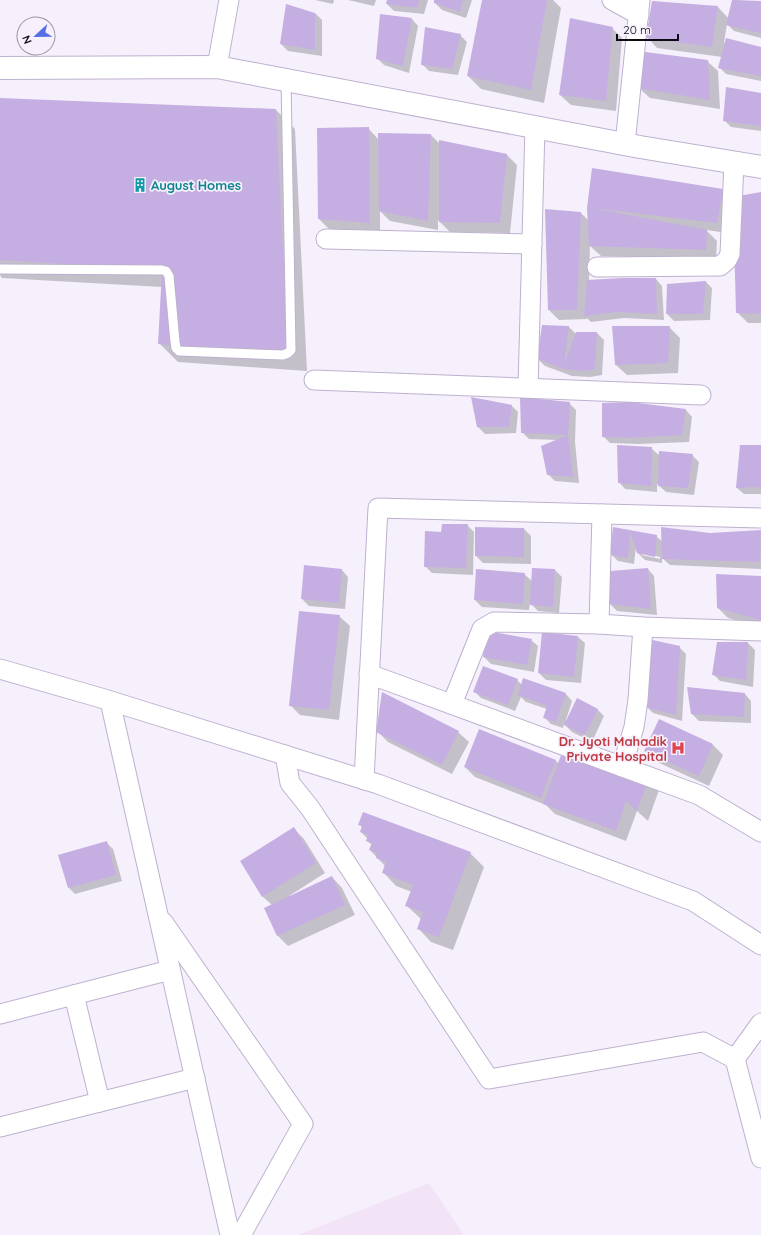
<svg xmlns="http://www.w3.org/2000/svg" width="761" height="1235" viewBox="0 0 761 1235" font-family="Quicksand,sans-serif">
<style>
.industrial{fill:#f2e3f6}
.shadow{fill:#0003;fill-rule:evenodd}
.building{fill:#c5aee1}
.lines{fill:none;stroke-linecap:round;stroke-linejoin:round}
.lane-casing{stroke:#bdb1ce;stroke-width:11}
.street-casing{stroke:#bdb1ce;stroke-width:21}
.secondary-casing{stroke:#bdb1ce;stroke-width:24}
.lane{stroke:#fff;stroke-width:9}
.street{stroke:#fff;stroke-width:19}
.secondary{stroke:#fff;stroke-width:22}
.labels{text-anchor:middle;stroke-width:3.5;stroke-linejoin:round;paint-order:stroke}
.culture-label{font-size:13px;font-weight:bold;fill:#0d838f;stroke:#f6f0fd;text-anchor:start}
.health-label{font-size:13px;font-weight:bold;fill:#be3a42;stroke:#f6f0fd;text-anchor:end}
</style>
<rect width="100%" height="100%" fill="#f6f0fd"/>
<path class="industrial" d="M429,1183L464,1235H298Z"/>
<g class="shadow">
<path d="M315,0H334L333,4Z"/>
<path d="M348,0H376L374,6Z"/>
<path d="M388,0H428L424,14L394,11L387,4Z"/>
<path d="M435,0H472L466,18L442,10L435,3Z"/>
<path d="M483,0H553L561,8L544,103L481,89L468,76Z"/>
<path d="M733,0L761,2V38L734,31L727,24L724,43L761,48V81L726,74L719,67L722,57L657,48L647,37L718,7L729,19Z"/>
<path d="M315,13L322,20V56L288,51L281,44Z"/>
<path d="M412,19L418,26L409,73L384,65L377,58Z"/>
<path d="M612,28L622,38L616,111L571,105L560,95Z"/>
<path d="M460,35L467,42L458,75L429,71L422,64Z"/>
<path d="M707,61L718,71L720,109L650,98L639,88Z"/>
<path d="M761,94V131L731,127L724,120Z"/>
<path d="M0,99L276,110L295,129L307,371L178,362L159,343L162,287L2,278L0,275Z"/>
<path d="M368,128L379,140L431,135L440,144L507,155L517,165L510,233L450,232L438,220V230L390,221L380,211V232L329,229L319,219Z"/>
<path d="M722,190L733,200L727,233L706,230L717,241L716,259L601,256L590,246L589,281L656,279L662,286L664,320L624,318L591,322L587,318V319L559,320L549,310L546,210L581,213L589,221L588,208Z"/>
<path d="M761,193V323H748L737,312Z"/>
<path d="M706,282L712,288L710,320L674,321L667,314Z"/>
<path d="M543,326L569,327L576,334L597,333L604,340L602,375L590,377L572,376L545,366L538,359Z"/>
<path d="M613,327H669L680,338L678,373L627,375L616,365Z"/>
<path d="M569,403L576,410L575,442L579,483L555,481L548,474L557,440L529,439L522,432Z"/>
<path d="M511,405L518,412L516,433L485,434L478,427Z"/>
<path d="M686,410L692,417L689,442L638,444L610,443L603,436Z"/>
<path d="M761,446V494H744L737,488Z"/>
<path d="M651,448L660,456L692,455L699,462L694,495L666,492L657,484V492L625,489L619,482Z"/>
<path d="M467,525L474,532L473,575L432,573L425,566Z"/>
<path d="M524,529L531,536V564L483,563L476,556Z"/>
<path d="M761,531V569L670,565L662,558V563L645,560L638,553L636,546L634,564L618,561L611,554L630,532L656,536L663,542L710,534ZM642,553L660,557V559L642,555Z"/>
<path d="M533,569L555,570L562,577L559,613L538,611L530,603L529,610L482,607L475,600L524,574L532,581Z"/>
<path d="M648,569L654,576L657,615L617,611L610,604Z"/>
<path d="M342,570L348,577L345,609L309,606L302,599Z"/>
<path d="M761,577V627L728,618L718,608Z"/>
<path d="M339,616L350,626L339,720L300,715L290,705Z"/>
<path d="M578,637L585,643L581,683L546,680L539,673Z"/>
<path d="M531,640L538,646L534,672L491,664L484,657Z"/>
<path d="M748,643L755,650L753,687L720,681L713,674Z"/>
<path d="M679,647L686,654L682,721L653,713L646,706Z"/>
<path d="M517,680L522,685L566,694L572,701L566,720H567L597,709L604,716L592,742L572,732L564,724L563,728L551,724L544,717L547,709L526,702L521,697L515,711L481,698L474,691Z"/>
<path d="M745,694L751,701V723L699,721L692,714Z"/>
<path d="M377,731L458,732L469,742L452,774L388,742Z"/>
<path d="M713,745L723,755L709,786L655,761L645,751Z"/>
<path d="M564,749L659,790L648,821L637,811L626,841L555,814L546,805L475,777L465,767L555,760L559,764Z"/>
<path d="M359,824L470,853L484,867L453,950L431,942L418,928L421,919L406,905L412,892L396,886L383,872L385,866L370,850L372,845L367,841L368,839L361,832L363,828Z"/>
<path d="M294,829L304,839L325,873L289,896L290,897L332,877L342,888L355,915L288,946L278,936L272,905L262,896Z"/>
<path d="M106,842L113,849L122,881L75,894L69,888Z"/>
</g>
<g class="building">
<path d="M387,0H419L417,8L386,4Z"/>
<path d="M434,0H463L460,12L434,3Z"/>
<path d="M482,0H547L531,90L467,76Z"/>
<path d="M732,0L761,1V33L726,25Z"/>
<path d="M652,1L718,6L712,47L646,38Z"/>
<path d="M286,4L315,13V50L280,44Z"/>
<path d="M380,14L412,18L403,66L376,59Z"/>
<path d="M570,18L613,27L606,101L559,95Z"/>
<path d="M425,27L461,34L452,69L421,65Z"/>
<path d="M726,38L761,47V76L718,68Z"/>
<path d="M645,52L708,60L710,100L638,88Z"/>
<path d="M726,87L761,93V126L723,121Z"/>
<path d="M0,98L276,109L288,353L158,344L162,270L0,260Z"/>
<path d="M369,127L370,223L318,219L317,128Z"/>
<path d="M378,133L431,134L428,221L379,211Z"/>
<path d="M439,140L507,154L500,223L439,222Z"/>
<path d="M592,168L723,189L717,223L592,208L707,230L706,250L589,246L587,208Z"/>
<path d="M761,192V314L736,313L733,197Z"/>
<path d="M545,209L581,212L577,310H548Z"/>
<path d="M623,278H656L657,314L617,312L584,316L587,280Z"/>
<path d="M706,281L703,314H666L667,284Z"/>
<path d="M542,325L569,326L564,365L576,332H597L595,369L583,371L564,369L537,359Z"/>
<path d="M612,326H670L668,363L615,365Z"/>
<path d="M471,397L512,405L509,427H477Z"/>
<path d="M520,397L570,402L568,435L573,477L547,475L541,446L568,435L521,433Z"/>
<path d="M630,402L686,409L682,435L630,438L602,437V403Z"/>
<path d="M617,445L652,447L651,486L618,483Z"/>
<path d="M740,445H761V487L736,488Z"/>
<path d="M659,451L693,454L688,488L658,486Z"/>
<path d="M442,524H468L466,568L424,567L425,531L441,532Z"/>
<path d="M475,527L524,528V557L475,556Z"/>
<path d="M613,527L657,535L655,557L637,553L630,531L628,558L610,555Z"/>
<path d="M661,527L710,533L761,530L760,562L662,559Z"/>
<path d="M304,565L342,569L339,603L301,599Z"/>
<path d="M532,568L555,569L553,607L530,605Z"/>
<path d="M648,568L651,609L609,604L610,571Z"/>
<path d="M476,569L525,573L523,604L474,600Z"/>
<path d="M716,574L761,576V620L717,608Z"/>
<path d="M299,611L340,615L329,710L289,706Z"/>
<path d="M487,631L532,639L527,665L483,657Z"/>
<path d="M542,632L578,636L574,677L538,673Z"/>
<path d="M648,639L680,646L676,715L645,707Z"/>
<path d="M717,642H748L746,680L712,675Z"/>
<path d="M483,666L518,679L508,705L473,692Z"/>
<path d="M523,678L566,693L556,722L543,718L547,706L518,695Z"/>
<path d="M687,687L745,693L744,717L691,714Z"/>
<path d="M382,692L459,731L442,765L376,732Z"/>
<path d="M577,698L598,709L585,735L564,725Z"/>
<path d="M659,719L713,744L699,776L644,751Z"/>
<path d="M479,729L556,760L541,798L464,767Z"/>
<path d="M564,747L649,779L637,811L626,801L616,831L543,804Z"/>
<path d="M363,812L471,852L439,937L417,929L423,912L405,906L413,885L382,873L386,862L376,858L377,853L369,850L372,843L366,841L368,835L360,832L362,826L358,825Z"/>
<path d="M294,827L316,863L262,897L240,861Z"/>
<path d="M107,841L116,875L68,888L58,855Z"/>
<path d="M332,876L345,905L277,936L264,908Z"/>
</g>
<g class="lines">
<defs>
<path id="lane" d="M0,269L162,270L166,271L169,276L175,342L176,348L179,351L283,355L288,353L291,350L286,79"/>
<g id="street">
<path d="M612,0L639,15"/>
<path d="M217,67L229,0"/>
<path d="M625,144L640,0"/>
<path d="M326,239L532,244"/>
<path d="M597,267L720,266L727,260L730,254L734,162"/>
<path d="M314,380L701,395"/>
<path d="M528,388L535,127"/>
<path d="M602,514L599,624L643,627L761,631"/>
<path d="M0,669L101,698L378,784L693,901L761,945"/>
<path d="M369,674L699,795L761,832"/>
<path d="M110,701L230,1235"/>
<path d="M452,704L482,629L494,622L599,624"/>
<path d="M285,755L290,783L310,808L489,1079L703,1042L735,1059"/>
<path d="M622,767L634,727L638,700L643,627"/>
<path d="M364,780L378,508L761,518"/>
<path d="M163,922L303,1124L241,1235"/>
<path d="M74,995L100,1102"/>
<path d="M0,1014L170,970"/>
<path d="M761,1023L735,1059L761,1158"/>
<path d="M0,1127L195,1078"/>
</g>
<path id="secondary" d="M0,68L217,67L640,147L761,167"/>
</defs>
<use href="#lane" class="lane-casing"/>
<use href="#street" class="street-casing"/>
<use href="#secondary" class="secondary-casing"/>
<use href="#lane" class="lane"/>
<use href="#street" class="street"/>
<use href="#secondary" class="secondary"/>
</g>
<defs>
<symbol id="building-bare" viewBox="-9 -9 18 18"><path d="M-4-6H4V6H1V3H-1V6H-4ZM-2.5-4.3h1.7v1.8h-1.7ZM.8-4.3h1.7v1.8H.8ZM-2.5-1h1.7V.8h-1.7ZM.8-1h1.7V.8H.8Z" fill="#0f9aa8" stroke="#f6f0fd" stroke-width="2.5" paint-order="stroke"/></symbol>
<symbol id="hospital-bare" viewBox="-9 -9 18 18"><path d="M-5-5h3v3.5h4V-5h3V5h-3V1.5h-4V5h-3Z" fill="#e0444e" stroke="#f6f0fd" stroke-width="2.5" paint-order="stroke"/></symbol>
</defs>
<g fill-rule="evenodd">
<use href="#building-bare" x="130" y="175" width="20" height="20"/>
<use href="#hospital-bare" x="668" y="738" width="20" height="20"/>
</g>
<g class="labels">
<g class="culture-label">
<text x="151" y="190">August Homes</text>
</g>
<g class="health-label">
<text x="667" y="746">Dr. Jyoti Mahadik<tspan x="667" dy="15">Private Hospital</tspan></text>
</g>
</g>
<g transform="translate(36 36) rotate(248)"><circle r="19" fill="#f6f0fd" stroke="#99949f"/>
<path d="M0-3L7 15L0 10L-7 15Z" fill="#566fe4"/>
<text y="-6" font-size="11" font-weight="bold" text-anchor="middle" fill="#0e0a13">N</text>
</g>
<path d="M617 34v6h61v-6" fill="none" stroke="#0e0a13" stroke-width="2"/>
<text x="623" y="34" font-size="12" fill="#0e0a13" stroke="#f6f0fd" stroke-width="3" paint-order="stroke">20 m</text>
</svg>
